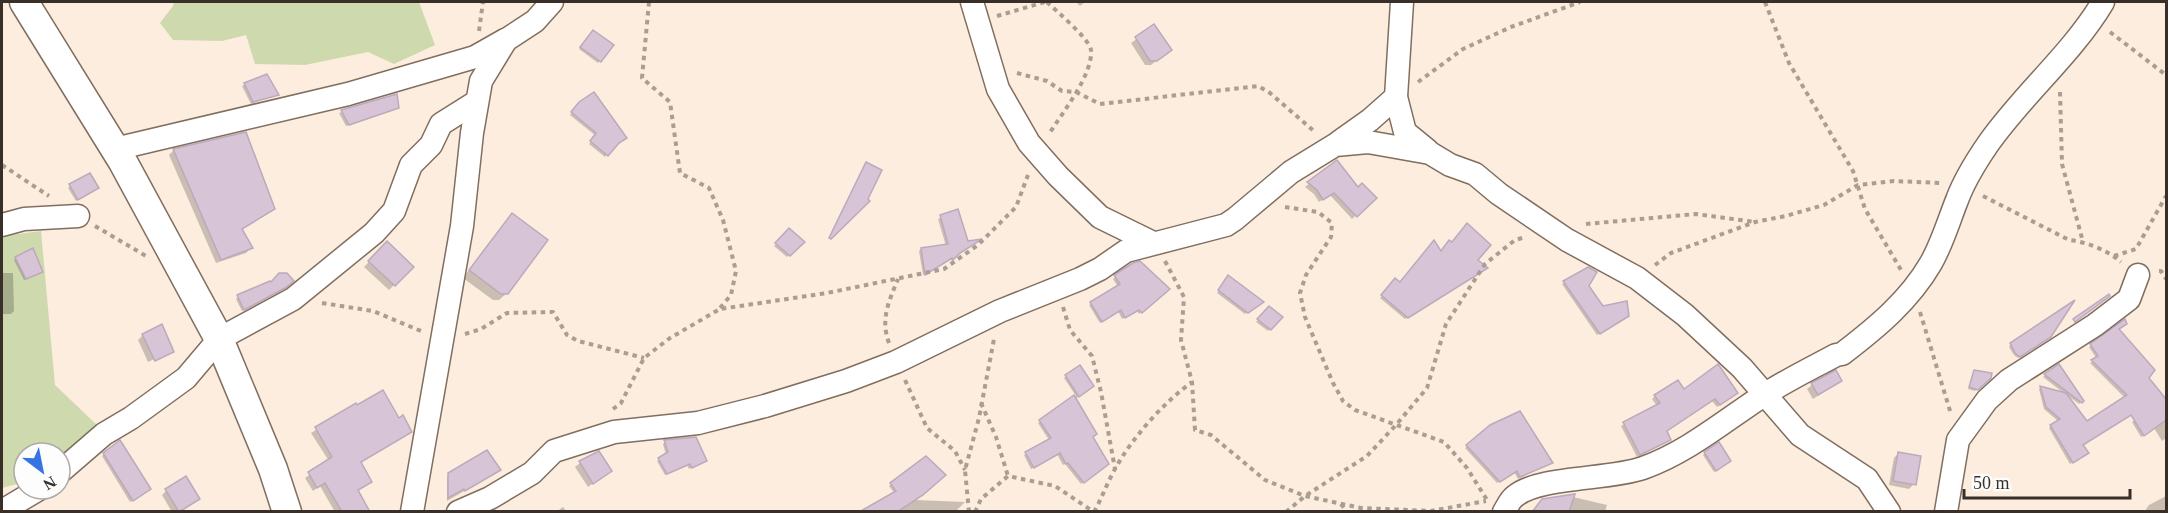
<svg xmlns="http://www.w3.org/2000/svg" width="2168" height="513" viewBox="0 0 2168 513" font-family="'Times New Roman',serif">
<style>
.grass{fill:#cfd9ae}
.shadow{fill:#0003}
.building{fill:#d7c4d7;stroke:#bca9bc;stroke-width:1.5}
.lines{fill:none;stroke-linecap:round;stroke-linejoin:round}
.minor-casing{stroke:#806e5e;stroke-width:25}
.tertiary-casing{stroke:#806e5e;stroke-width:31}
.path{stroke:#aa9d92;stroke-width:4;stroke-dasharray:4.5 4.5;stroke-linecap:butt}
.minor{stroke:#fff;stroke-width:22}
.tertiary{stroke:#fff;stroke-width:28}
</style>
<rect width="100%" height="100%" fill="#fdedde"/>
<g class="grass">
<path d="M174,2H419L435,45L394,64L368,52L305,65L255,64L246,35L222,41L173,40L160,23L173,6Z"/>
<path d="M41,231L55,385L98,426L60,459V453H24V482L2,488V236Z"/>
</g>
<g class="shadow">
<path d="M1076,2H1085L1080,6Z"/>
<path d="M1154,26L1170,50L1151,65H1145L1131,43Z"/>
<path d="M591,34L600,61L598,63L579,49Z"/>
<path d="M266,75L278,94L251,104L242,86Z"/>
<path d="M396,96L397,107L395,109L346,126L339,113Z"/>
<path d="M580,103L616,144L605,157L589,144L596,136L570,115Z"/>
<path d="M245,134L273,209L241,230L251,248L246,253L216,263L169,155L173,151Z"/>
<path d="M1337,162L1358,189L1374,198L1352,219L1330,195L1319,202L1314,194L1305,187Z"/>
<path d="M70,186L95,190L76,201L68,188Z"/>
<path d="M957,211V254L951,261L950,258L923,275L919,251L921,249L946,246L938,219Z"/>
<path d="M505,222L507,293L499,300H493L463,278Z"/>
<path d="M789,230L802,242L787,257L774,246Z"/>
<path d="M387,243L412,267L389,290L364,267Z"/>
<path d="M1441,253L1476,260L1484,270L1405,319L1380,298L1395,280L1400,284Z"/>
<path d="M16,258L39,274L24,280L14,260Z"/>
<path d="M1588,269L1587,286L1602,307L1628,316L1597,335L1562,284Z"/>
<path d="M2,273H13L14,311L11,314H2Z"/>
<path d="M1115,277L1168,289L1139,314L1137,311L1122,319L1118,311L1100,323L1089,305L1118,287L1113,279Z"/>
<path d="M1227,279L1260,304L1245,314L1217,293Z"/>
<path d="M282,289L242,311L236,299L238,297Z"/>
<path d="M2070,305L2047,339L2018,358L2014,355L2009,347L2011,344Z"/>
<path d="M1269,308L1281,318L1268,331L1256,322Z"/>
<path d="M2117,330L2153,370L2082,445L2085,455L2070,464L2049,428L2058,421L2044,409L2039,389L2041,387L2065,394L2043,377L2059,366L2082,401L2079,404L2067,395L2086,423L2125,398L2090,363L2097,359L2089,347Z"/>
<path d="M143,335L173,351L169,355V352L148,362L138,340Z"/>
<path d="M1975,371L1989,378L1975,391L1968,389Z"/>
<path d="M1066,376L1090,388L1075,399L1105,465L1081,484L1065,464L1063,465L1057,454L1031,469L1024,455L1049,440L1038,423L1076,396L1064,378Z"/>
<path d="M1841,381L1813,399L1807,389L1812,385Z"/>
<path d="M1683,391L1734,396L1717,407L1712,401L1665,431L1669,440L1666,443L1637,457L1621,426L1657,406L1652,399L1655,396Z"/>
<path d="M2166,398V438L2162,441L2154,428L2141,437L2132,422Z"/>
<path d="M356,405L398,420L410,432L360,463L370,482L357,492L368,512H335L320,486L313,491L305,478L329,461L311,433Z"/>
<path d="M1491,426L1549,464L1518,479L1514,472L1497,483L1465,448Z"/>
<path d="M665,442L705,461L689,469L687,465L665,475L657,461L666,455L663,444Z"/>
<path d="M598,453L610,471L588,487L575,467L580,463Z"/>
<path d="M1705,453L1727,463L1714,472L1703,455Z"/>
<path d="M1899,453L1914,484L1909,489L1889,485L1894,458Z"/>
<path d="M104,454L147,491L130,502L102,456Z"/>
<path d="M497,472L447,501V477L449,474Z"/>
<path d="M944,475L916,500L965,502L955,512H878L895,494L889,486L891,484Z"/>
<path d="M166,491L198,498L180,512H172L162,495Z"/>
<path d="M2166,496V512H2147L2146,509L2149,505Z"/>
<path d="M1573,497L1607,505L1605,512H1549Z"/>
<path d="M563,507L567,512H556Z"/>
</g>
<g class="building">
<path d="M1154,24L1172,50L1157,61H1150L1135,37Z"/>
<path d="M593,30L614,45L601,62L580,47Z"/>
<path d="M267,74L279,95L253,102L244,83Z"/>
<path d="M594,92L627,138L619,143L608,156L590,141L596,133L571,112L579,102Z"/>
<path d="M397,94L399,108L349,125L341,110Z"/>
<path d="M246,132L275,209L242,229L253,248L221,260L173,149Z"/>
<path d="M1337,160L1358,187L1362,183L1377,198L1357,217L1334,193L1323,200L1317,190L1307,182Z"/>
<path d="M866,162L882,170L868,199L870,201L831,239L829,238Z"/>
<path d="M90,173L99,188L78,200L69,184Z"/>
<path d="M958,209L968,241L982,239L960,253L953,260L952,258L925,275L921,248L948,244L940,215Z"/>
<path d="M512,213L548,240L508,294H501L469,270Z"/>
<path d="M1467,223L1491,245L1478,260L1488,268L1408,318L1381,295L1395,278L1400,282L1434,240L1441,251L1449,240L1452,242Z"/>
<path d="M789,228L805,242L790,256L775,243Z"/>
<path d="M387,241L414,267L395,286L368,261Z"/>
<path d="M33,248L43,272L26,279L15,257Z"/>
<path d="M1140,261L1170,289L1142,313L1139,310L1125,318L1121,310L1102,322L1090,302L1120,284L1114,275L1133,263Z"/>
<path d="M1588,267L1597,272L1589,286L1603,306L1627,301L1629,316L1600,334L1563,281Z"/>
<path d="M279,273H287L294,281L285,288L244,310L237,295L270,281L271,282Z"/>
<path d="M1228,275L1264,302L1248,313L1218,290Z"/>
<path d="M2109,294L2110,296L2075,322L2073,319Z"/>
<path d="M2075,300L2051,337L2020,357L2015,353L2010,343Z"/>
<path d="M1269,306L1283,317L1271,330L1257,319Z"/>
<path d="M2125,319L2127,324L2119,329L2155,370L2149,378L2166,399V420L2144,436L2131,415L2083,445L2089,453L2073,463L2050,425L2060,419L2046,407L2040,386L2066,393L2087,421L2127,395L2091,360L2098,356L2090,344Z"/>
<path d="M162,324L174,352L155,361L142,334Z"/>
<path d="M1718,364L1738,393L1720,405L1715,399L1667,431L1671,440L1640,455L1623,422L1660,403L1654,395L1678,380L1684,389Z"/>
<path d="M2059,364L2084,401L2082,403L2044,374Z"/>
<path d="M1080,365L1094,386L1079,397L1065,375Z"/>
<path d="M1836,370L1842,381L1818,395L1811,383Z"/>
<path d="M1974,370L1992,373L1991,378L1978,390L1969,387Z"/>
<path d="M383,390L399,418L403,415L412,432L361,462L372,482L358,490L370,512H342L325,483L317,488L308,472L332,457L315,427L356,403L357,405Z"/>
<path d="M1074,395L1097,434L1093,437L1109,464L1084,483L1068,463L1066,464L1060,453L1034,468L1025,452L1051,438L1039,420Z"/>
<path d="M1520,411L1553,463L1520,477L1517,471L1500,482L1466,445L1490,425Z"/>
<path d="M696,437L707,461L692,468L690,464L667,474L658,458L668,452L664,440Z"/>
<path d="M120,440L151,489L133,501L103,453Z"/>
<path d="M1719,442L1731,461L1716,471L1704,452Z"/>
<path d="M487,450L501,470L465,491L464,489L448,498V473Z"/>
<path d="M599,451L612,471L593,484L579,461Z"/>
<path d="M1898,452L1921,456L1916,485L1893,481Z"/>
<path d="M926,456L946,475L923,495L897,512H859L896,491L890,483Z"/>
<path d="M186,476L200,499L179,512L165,489Z"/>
<path d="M1575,494L1569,512H1532L1542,499Z"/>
</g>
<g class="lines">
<defs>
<g id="minor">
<path d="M972,2L998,89L1029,143L1058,176L1100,217L1153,243"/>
<path d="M1402,2L1396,97L1405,132L1427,150"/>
<path d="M1339,142L1370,120L1396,97"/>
<path d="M115,149L348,94L475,57L505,40"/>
<path d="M2,225L24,219L78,216"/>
<path d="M60,472L104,434L131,418L186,378L219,339L293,299L374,233L394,211L411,165L431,145L441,124L476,102"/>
<path d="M2,511L39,489"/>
<path d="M412,512L462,226L472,133L481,81L506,40L535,21L552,2"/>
<path d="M458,512L490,498L532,473L554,451L614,432L698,423L765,406L846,381L896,362L1000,311L1080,279L1100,269L1126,251L1226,225L1235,219L1291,172L1335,145L1368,142L1430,153L1450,165L1475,174L1499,194L1567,240L1637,278L1685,315L1742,368L1800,435L1867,479L1889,512"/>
<path d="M1504,512C1507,507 1510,500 1514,497C1537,476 1610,480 1643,468C1688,452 1724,421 1764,395C1787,380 1812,368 1836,355L1842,354C1876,328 1909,301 1931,263C1942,244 1949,220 1957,200C1964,181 1977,160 1988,144C2023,94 2072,54 2103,2"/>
<path d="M1946,512L1958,440L1987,400L2009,380L2095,325L2129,299L2138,275"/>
</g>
<path id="tertiary" d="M24,2L123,162L219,339L273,469L287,512"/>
</defs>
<use href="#minor" class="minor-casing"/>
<use href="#tertiary" class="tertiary-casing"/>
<g class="path">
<path d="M649,2L642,78L670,102L680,173L709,188L723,220L736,271L731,295L720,308"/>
<path d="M1047,2C1056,11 1089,38 1091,50C1093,75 1062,113 1049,134"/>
<path d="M1765,2L1789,63L1853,171L1865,209L1901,270"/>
<path d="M997,16L1045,2"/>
<path d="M479,31L483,2"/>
<path d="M2110,32L2166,75"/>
<path d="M1017,73L1047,81L1062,91L1076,92L1100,104L1258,86L1270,93L1315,132"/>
<path d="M1418,82L1463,49L1511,27L1580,2"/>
<path d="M2060,92L2062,164L2083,242"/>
<path d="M2,165L49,196"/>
<path d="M1983,196L2069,240C2087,242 2107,250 2121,262"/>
<path d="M1285,207L1318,212L1332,223L1331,237L1306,275L1300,293L1305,317L1333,383L1343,401L1355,410L1444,442L1467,468L1487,500"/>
<path d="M1586,224L1696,214L1755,222"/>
<path d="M95,226L146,256"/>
<path d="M2114,256L2136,249L2166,196"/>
<path d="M1165,261L1184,297L1181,340L1192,382L1195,430L1211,435L1265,480L1305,496L1361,508L1431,511L1486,501"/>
<path d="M1655,265L1671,253L1755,222L1786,216L1824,205L1858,185L1894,181L1942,183"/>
<path d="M2159,271H2161L2166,279"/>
<path d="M322,303L373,311L421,331"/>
<path d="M1063,307L1070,330L1092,356L1101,392L1115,469"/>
<path d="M1920,312L1951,414"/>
<path d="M465,334L481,329L507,313L553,312L567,335L578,341L644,358"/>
<path d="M889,343C880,319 889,301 898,279"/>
<path d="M905,380L927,428L955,451L965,470"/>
<path d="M981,403L996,437L1008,476"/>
<path d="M613,409L621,403L644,358L670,338L720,309L827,293L944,269L978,245L1016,207L1028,175"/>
<path d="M1341,504L1347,512"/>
<path d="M969,512L965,470L979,418L994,339"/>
<path d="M975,512L981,499L1008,476L1055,486L1094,512"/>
<path d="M1094,512C1102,498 1107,483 1115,469C1132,438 1163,403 1192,382"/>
<path d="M1286,512L1305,496L1367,456L1396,425L1427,388L1446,324L1485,264L1515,240L1526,237"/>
</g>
<use href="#minor" class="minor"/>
<use href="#tertiary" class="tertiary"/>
</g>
<rect width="2168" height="513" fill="none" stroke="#372f28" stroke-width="6"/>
<g transform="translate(42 471) rotate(148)"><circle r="28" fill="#fdfdfd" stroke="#aeaba8" stroke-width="1.5"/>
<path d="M0-4.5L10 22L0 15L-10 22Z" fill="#3674e3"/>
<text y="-9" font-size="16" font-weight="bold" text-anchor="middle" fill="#372f28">N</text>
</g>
<path d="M1964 489v9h166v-9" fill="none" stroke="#372f28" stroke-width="3"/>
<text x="1973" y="489" font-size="18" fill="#372f28" stroke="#fdfdfd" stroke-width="4.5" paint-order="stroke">50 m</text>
</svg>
